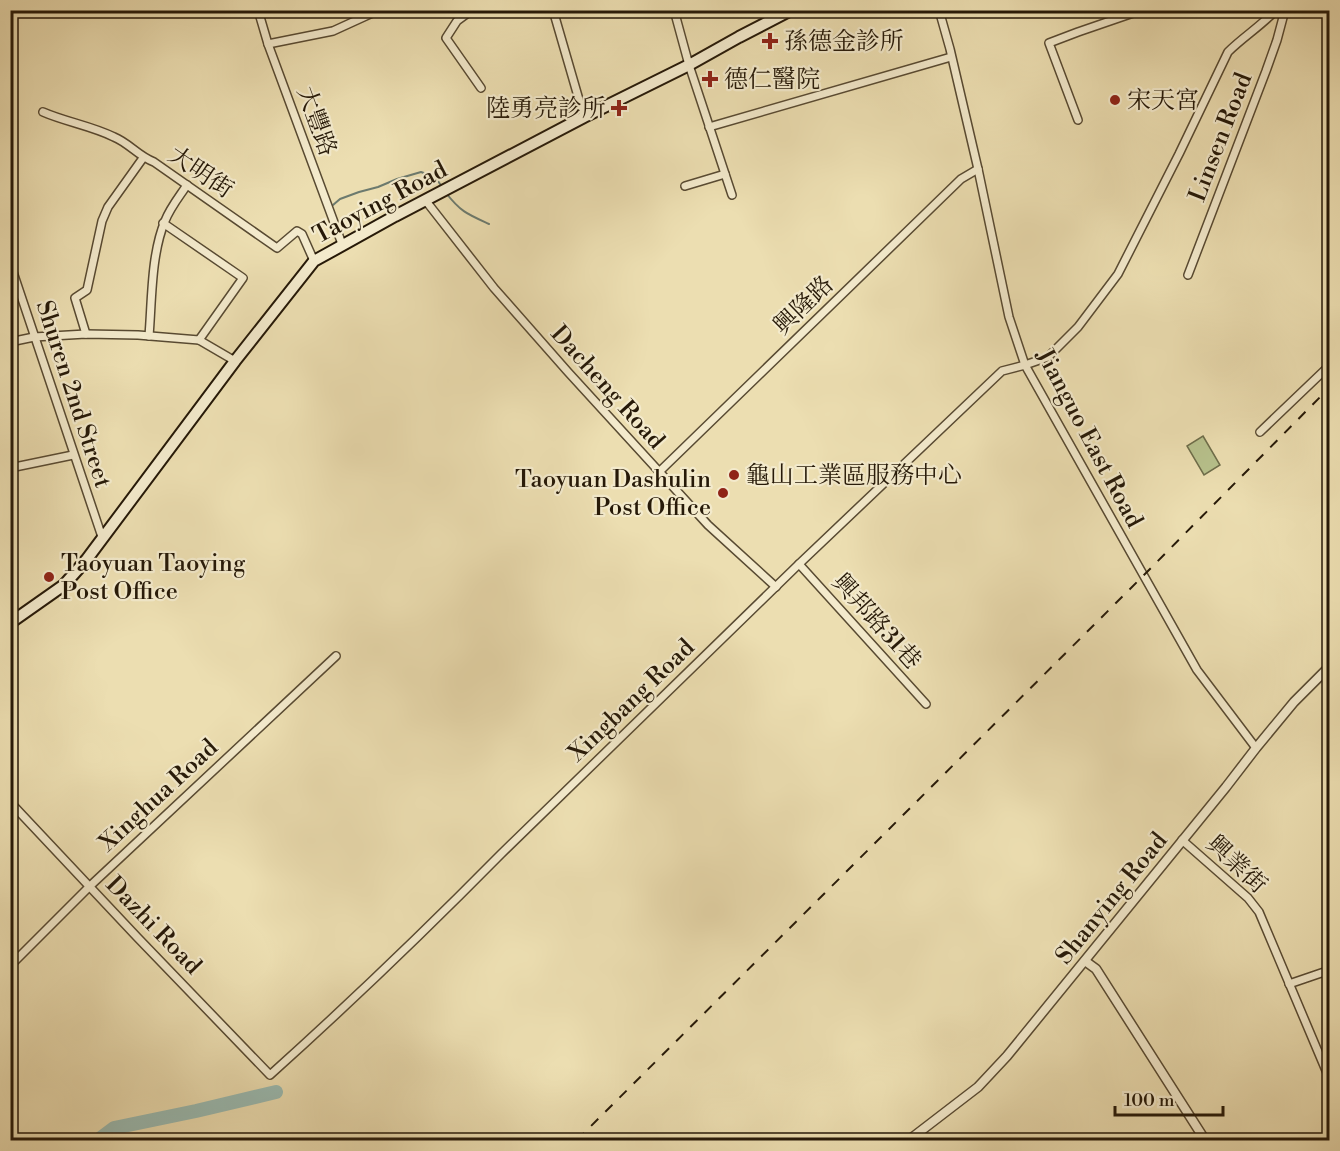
<svg xmlns="http://www.w3.org/2000/svg" width="1340" height="1151" viewBox="0 0 1340 1151" font-family="'Libre Bodoni','Noto Serif TC',serif">
<style>
.garden{fill:#b7c18c;stroke:#6e6d4a;stroke-width:1.5}
.lines{fill:none;stroke-linecap:round;stroke-linejoin:round}
.stream{stroke:#6c7a6e;stroke-width:2}
.river{stroke:#9abbb2;stroke-width:14}
.minor-casing{stroke:#584a32;stroke-width:10}
.tertiary-casing{stroke:#584a32;stroke-width:11}
.secondary-casing{stroke:#261908;stroke-width:14}
.minor{stroke:#f3eacc;stroke-width:7}
.tertiary{stroke:#f3eacc;stroke-width:8}
.secondary{stroke:#f3eacc;stroke-width:10}
.rail{stroke:#261908;stroke-width:2;stroke-dasharray:10 10;stroke-linecap:butt}
.poi-dot{fill:#8f2418;stroke:#f3eacc;stroke-width:2}
.labels{text-anchor:middle;stroke-width:4.5;stroke-linejoin:round;paint-order:stroke}
.poi-label{font-size:24px;fill:#261908;stroke:#f3eacc;text-anchor:start}
.street-label{font-size:24px;fill:#261908;stroke:#f3eacc}
</style>
<rect width="100%" height="100%" fill="#ecdeb1"/>
<filter id="stains"><feTurbulence type="fractalNoise" baseFrequency=".00333" numOctaves="4"/><feColorMatrix values="0 0 0 0 .2 0 0 0 0 .09 0 0 0 0 .02 0 0 0 .5 -.17"/></filter>
<radialGradient id="worn" r=".72"><stop offset=".6" stop-color="#630" stop-opacity="0"/><stop offset="1" stop-color="#630" stop-opacity=".3"/></radialGradient>
<path class="garden" d="M1203,436L1220,465L1204,475L1187,446Z"/>
<g class="lines">
<g class="stream">
<path d="M446,193C461,212 467,214 489,224"/>
<path d="M333,205L340,199L359,192L378,187L397,179L421,172L435,177L443,188"/>
</g>
<path class="river" d="M98,1140L114,1128L196,1111L276,1092"/>
<defs>
<g id="minor">
<path d="M258,10L268,44L342,244"/>
<path d="M472,10L457,21L446,38L481,88"/>
<path d="M553,10L584,117"/>
<path d="M674,10L689,65L732,195"/>
<path d="M939,10L950,49L978,169L1009,317L1025,365L1197,670L1256,748"/>
<path d="M268,44L333,31L379,10"/>
<path d="M43,112C66,122 92,126 114,137C129,143 138,156 154,162L277,248L297,231L302,234L314,261"/>
<path d="M1078,120L1049,43L1078,32L1142,10"/>
<path d="M709,127L951,57"/>
<path d="M685,186L725,174"/>
<path d="M426,201L494,288L568,372L708,525L776,587"/>
<path d="M163,223L243,278L199,340"/>
<path d="M10,263L102,537"/>
<path d="M1188,275L1266,71L1277,40L1285,10"/>
<path d="M86,334L75,298L87,290L102,221L108,207L143,158"/>
<path d="M149,336C152,300 151,254 165,221C170,208 179,197 187,185"/>
<path d="M10,342L34,337L86,334L138,335L199,340L235,361"/>
<path d="M1260,432L1330,365"/>
<path d="M10,468L73,455"/>
<path d="M659,472L961,179L978,169"/>
<path d="M799,564L926,704"/>
<path d="M10,802L137,937L270,1075C349,1004 426,930 501,854L799,564L1002,371L1025,365L1048,357L1078,327L1118,274L1179,154L1228,52C1243,37 1261,26 1276,10"/>
<path d="M1182,840L1248,898L1259,912L1330,1080"/>
<path d="M10,966L90,886L336,656"/>
<path d="M1289,984L1330,970"/>
</g>
<g id="tertiary">
<path d="M1085,961L1096,969L1205,1140"/>
<path d="M909,1140L978,1087L1007,1056L1226,787L1256,748L1294,702L1330,666"/>
</g>
<path id="secondary" d="M10,623L64,585L87,559L235,361L314,261L395,216L584,117L689,65L739,37L791,10"/>
</defs>
<use href="#minor" class="minor-casing"/>
<use href="#tertiary" class="tertiary-casing"/>
<use href="#secondary" class="secondary-casing"/>
<use href="#minor" class="minor"/>
<use href="#tertiary" class="tertiary"/>
<use href="#secondary" class="secondary"/>
<path class="rail" d="M577,1140L1143,576L1330,387"/>
</g>
<g class="poi-dot">
<path d="M767 32h6v6h6v6h-6v6h-6v-6h-6v-6h6z"/>
<path d="M707 70h6v6h6v6h-6v6h-6v-6h-6v-6h6z"/>
<circle cx="1115" cy="100" r="6"/>
<path d="M616 99h6v6h6v6h-6v6h-6v-6h-6v-6h6z"/>
<circle cx="734" cy="475" r="6"/>
<circle cx="723" cy="493" r="6"/>
<circle cx="49" cy="577" r="6"/>
</g>
<g class="labels">
<g class="poi-label">
<text x="784" y="49">孫德金診所</text>
<text x="724" y="87">德仁醫院</text>
<text x="1127" y="108">宋天宮</text>
<text x="606" y="116" text-anchor="end">陸勇亮診所</text>
<text x="746" y="483">龜山工業區服務中心</text>
<text x="711" y="487" text-anchor="end">Taoyuan Dashulin<tspan x="711" dy="28">Post Office</tspan></text>
<text x="61" y="571">Taoyuan Taoying<tspan x="61" dy="28">Post Office</tspan></text>
</g>
<g class="street-label">
<text transform="translate(317 121) rotate(70)" y="8">大豐路</text>
<text transform="translate(1220 137) rotate(-69)" y="8">Linsen Road</text>
<text transform="translate(201 172) rotate(34)" y="8">大明街</text>
<text transform="translate(380 202) rotate(-28)" y="8">Taoying Road</text>
<text transform="translate(803 305) rotate(-44)" y="8">興隆路</text>
<text transform="translate(608 387) rotate(48)" y="8">Dacheng Road</text>
<text transform="translate(74 394) rotate(72)" y="8">Shuren 2nd Street</text>
<text transform="translate(1090 438) rotate(62)" y="8">Jianguo East Road</text>
<text transform="translate(877 621) rotate(48)" y="8">興邦路31巷</text>
<text transform="translate(631 700) rotate(-44)" y="8">Xingbang Road</text>
<text transform="translate(158 795) rotate(-43)" y="8">Xinghua Road</text>
<text transform="translate(1237 864) rotate(43)" y="8">興業街</text>
<text transform="translate(1111 898) rotate(-51)" y="8">Shanying Road</text>
<text transform="translate(154 925) rotate(46)" y="8">Dazhi Road</text>
</g>
</g>
<rect width="1340" height="1151" fill="none" stroke="#ecdeb1" stroke-width="36"/>
<rect x="12" y="12" width="1316" height="1127" fill="none" stroke="#261908" stroke-width="3"/>
<rect x="18" y="18" width="1304" height="1115" fill="none" stroke="#261908" stroke-width="1.5"/>
<path d="M1115 1106v9h108v-9" fill="none" stroke="#261908" stroke-width="3"/>
<text x="1124" y="1106" font-size="18" fill="#261908" stroke="#f3eacc" stroke-width="4.5" paint-order="stroke">100 m</text>
<rect width="100%" height="100%" filter="url(#stains)"/>
<rect width="100%" height="100%" fill="url(#worn)"/>
</svg>
